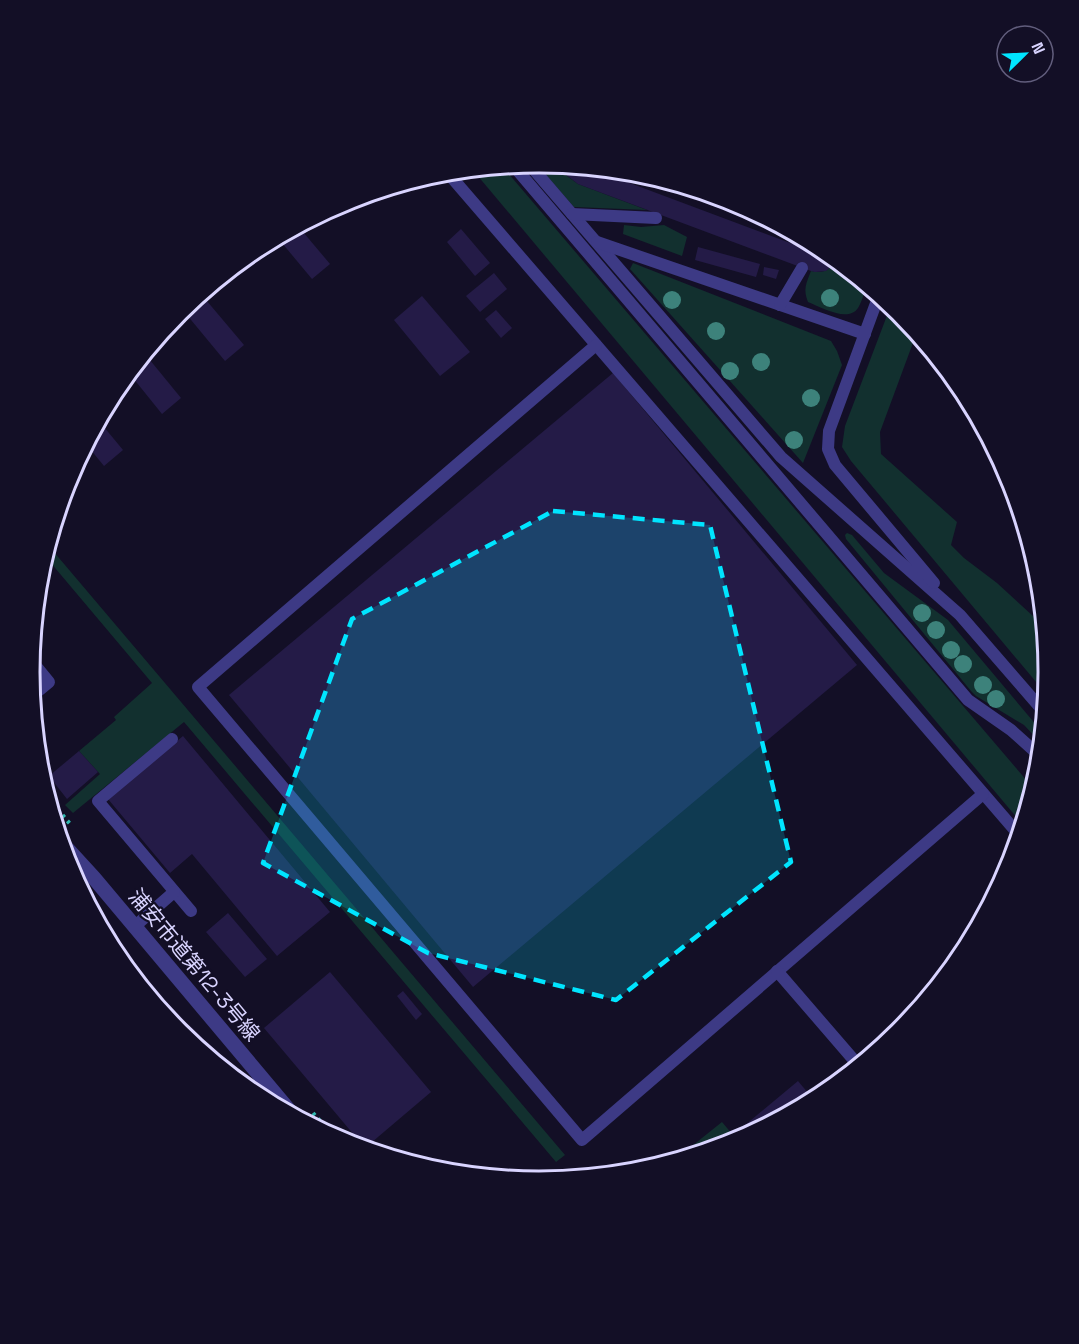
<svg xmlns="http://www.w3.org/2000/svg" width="1079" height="1344" viewBox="0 0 1079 1344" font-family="'Space Grotesk','Noto Sans JP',sans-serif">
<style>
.green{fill:#12302f}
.building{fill:#241b47}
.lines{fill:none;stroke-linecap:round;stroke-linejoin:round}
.path{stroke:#2fb8b0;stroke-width:4;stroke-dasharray:3 4.5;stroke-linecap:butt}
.service{stroke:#3d3a85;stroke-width:12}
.tertiary{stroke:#3d3a85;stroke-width:15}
.tree{fill:#3d827b}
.marked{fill:#00e5ff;fill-opacity:0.2;stroke:#00e5ff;stroke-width:4.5;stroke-dasharray:12 8;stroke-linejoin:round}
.labels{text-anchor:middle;stroke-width:4.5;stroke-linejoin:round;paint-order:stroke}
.street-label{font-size:21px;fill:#d9d4ff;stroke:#130f26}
.rim{fill:none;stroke:#d9d4ff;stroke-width:3}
</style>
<rect width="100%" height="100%" fill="#130f26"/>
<g class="green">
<path d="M539,163L567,176L578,184L647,210L574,207L540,168Z"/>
<path d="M502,166L1034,789L1023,825L472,169Z"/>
<path d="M624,225L641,227L664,225L687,237L682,256L623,234Z"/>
<path d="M836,259L867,285C864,292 862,302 858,308C848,323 821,307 808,302C803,289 806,284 811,271C823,274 831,270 836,259Z"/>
<path d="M633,263L831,341L837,351L842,365L803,463L630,269Z"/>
<path d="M891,305L900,312L917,332L880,432L881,454L957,522L951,545L964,558L997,583L1045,627L1049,672L1047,695L851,461L842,447L845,426Z"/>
<path d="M847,533L852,535L884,573L948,620L1043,733L1042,744L1024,725L976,696L971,691L846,539L845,535Z"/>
<path d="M48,545L565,1155L556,1162L184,722L73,813L65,805L100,774L79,751L116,720L114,717L152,683L45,556Z"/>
<path d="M722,1122L738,1141L699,1153L692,1146Z"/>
</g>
<g class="building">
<path d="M556,164L587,167L793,244L803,240V238L823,249L836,259L834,264L826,271L815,272L811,271L578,184L561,171Z"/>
<path d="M630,171L639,172L735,201L790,231V232Z"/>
<path d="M298,226L330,264L312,279L277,237Z"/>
<path d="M461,229L490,263L475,276L447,242Z"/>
<path d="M698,247L760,264L756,277L695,260Z"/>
<path d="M764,267L779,270L776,279L763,275Z"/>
<path d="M494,273L507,289L480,312L466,296Z"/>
<path d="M201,294L244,345L225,361L182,309Z"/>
<path d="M422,296L470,352L440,376L394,320Z"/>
<path d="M496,310L512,328L501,338L485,319Z"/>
<path d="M145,354L181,398L162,414L129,373Z"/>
<path d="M613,373L857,665L473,987L229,695Z"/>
<path d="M99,421L123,450L104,466L86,444Z"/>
<path d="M183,736L330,912L277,956L192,854L170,873L108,799Z"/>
<path d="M79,751L98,772L67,799L49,776Z"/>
<path d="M228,913L267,959L245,977L206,932Z"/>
<path d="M330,972L431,1092L365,1148L264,1028Z"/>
<path d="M403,991L422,1014L416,1020L397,996Z"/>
<path d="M798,1081L814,1100L751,1134L744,1126Z"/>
</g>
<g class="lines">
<g class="path">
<path d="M48,798L71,825"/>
<path d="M313,1113L334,1137"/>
</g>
<g class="service">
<path d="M529,164L781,457L960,615L1045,713"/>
<path d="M513,165L968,700L1011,730L1041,757"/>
<path d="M447,172L1020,836"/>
<path d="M572,214L656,218"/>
<path d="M597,242L865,334"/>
<path d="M879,295L829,431L828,449L835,465L934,583"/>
<path d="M780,305L802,268"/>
<path d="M596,345L198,687L582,1140L983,794"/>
<path d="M31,660L49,682L32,696"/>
<path d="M172,739L98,801L191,911"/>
<path d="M134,927L174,892"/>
<path d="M777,971L859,1066"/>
</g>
<path class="tertiary" d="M61,842L94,878L293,1115"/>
</g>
<g class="tree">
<circle cx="830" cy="298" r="9"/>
<circle cx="672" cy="300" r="9"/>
<circle cx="716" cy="331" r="9"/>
<circle cx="761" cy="362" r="9"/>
<circle cx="730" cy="371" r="9"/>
<circle cx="811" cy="398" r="9"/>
<circle cx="794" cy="440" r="9"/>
<circle cx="922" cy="613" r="9"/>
<circle cx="936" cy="630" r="9"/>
<circle cx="951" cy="650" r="9"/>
<circle cx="963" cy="664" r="9"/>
<circle cx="983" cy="685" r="9"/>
<circle cx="996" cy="699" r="9"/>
</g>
<path class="marked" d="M553,511L710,525L791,862L616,1000L428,953L263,863L352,619Z"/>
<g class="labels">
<g class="street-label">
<text transform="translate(194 965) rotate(50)" y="7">浦安市道第12-3号線</text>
</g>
</g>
<path d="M0 0H1079V1344H0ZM40 672a499 499 0 1 1 998 0a499 499 0 1 1-998 0Z" fill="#130f26" fill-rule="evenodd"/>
<path class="rim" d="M40 672a499 499 0 1 1 998 0a499 499 0 1 1-998 0Z"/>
<g transform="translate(1025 54) rotate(66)"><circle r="28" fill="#130f26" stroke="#625e7d" stroke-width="1.5"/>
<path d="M0-4.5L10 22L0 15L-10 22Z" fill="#00e5ff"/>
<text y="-9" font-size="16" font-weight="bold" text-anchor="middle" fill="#d9d4ff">N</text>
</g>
</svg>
